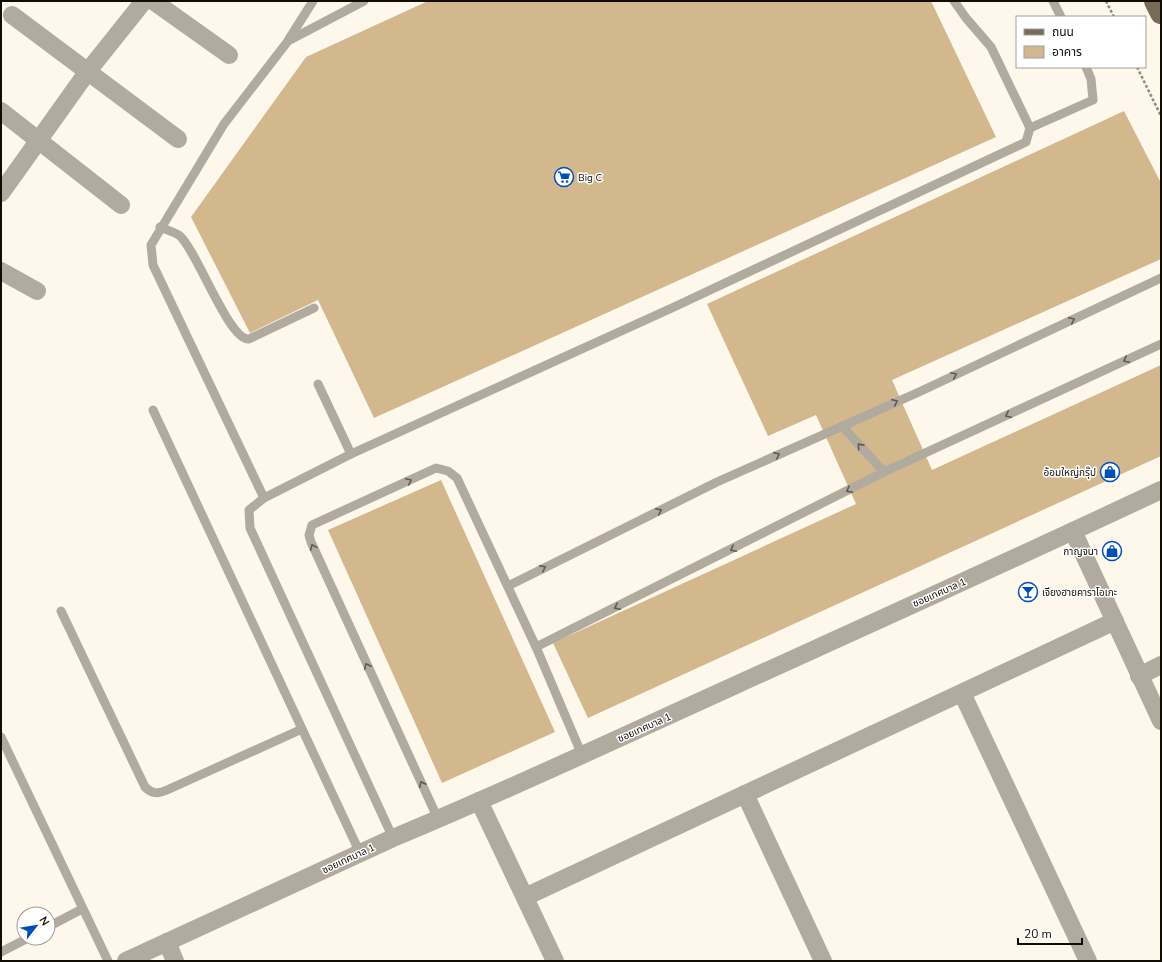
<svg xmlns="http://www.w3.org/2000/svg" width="1162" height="962" viewBox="0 0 1162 962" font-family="'Nunito Sans','Noto Sans Thai',sans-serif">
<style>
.building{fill:#d3b88d}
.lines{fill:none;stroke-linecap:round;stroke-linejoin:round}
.path{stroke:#918b82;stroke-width:2.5;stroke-dasharray:3 2;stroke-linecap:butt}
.lane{stroke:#b1aa9f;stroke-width:9}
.street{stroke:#b1aa9f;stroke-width:18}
.primary{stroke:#776a57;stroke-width:22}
.oneway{stroke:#615b52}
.labels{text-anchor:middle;stroke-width:3;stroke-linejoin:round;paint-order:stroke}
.poi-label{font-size:10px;fill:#110c04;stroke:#fff;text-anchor:start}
.street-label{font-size:10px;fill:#110c04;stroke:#fff}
</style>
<rect width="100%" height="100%" fill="#fef7ec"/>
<g class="building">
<path d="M428,1H931L996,137L374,418L318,300L250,333L191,217L306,57Z"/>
<path d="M1124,111L1161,183V259L892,380L932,470L1161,365V456L588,718L553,643L856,504L816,415L768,436L707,304Z"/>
<path d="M441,480L555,732L442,783L328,530Z"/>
</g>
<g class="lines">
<g class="path">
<path d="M1106,1L1114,17"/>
<path d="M1137,67L1161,116"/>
</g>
<g class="lane">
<path d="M364,1L288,41L224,124L151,245L153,265L264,498L351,454L674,307L1026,142L1030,128L991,47L966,18L954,1"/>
<path d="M1053,1L1061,17"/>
<path d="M289,39L313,1"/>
<path d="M1030,128L1093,100L1091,79L1086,67"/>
<path d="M160,227C166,230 175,232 180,236C197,251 229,341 249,339L314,308"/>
<path d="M318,384L351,454"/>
<path d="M153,410L360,853"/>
<path d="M842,426L884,472L1161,344"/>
<path d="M264,498L249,510L250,528L393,838"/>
<path d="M508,586L717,482L919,392L1161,278"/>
<path d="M61,611L145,787C152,794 158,794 167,790L302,729"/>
<path d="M536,647L884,472"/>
<path d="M1,737L108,961"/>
<path d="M438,819L311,542L309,535L312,525L436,468L448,471L457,478L536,647L582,755"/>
<path d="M48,927L82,909"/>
<path d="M1,952L28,938"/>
</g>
<g class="street">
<path d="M153,1L229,55"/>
<path d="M12,15L178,139"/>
<path d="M1,111L121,205"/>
<path d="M1,193L88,71L144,1"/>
<path d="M1,271L37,291"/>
<path d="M1073,531L1161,721"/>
<path d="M1139,676L1161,665"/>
<path d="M962,693L1088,961"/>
<path d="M745,794L823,961"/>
<path d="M479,801L555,961"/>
<path d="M525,897L1115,621"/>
<path d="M167,942L175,961"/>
<path d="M126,961L393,838C509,790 623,736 738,684C879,620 1021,556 1161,490"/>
</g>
<path class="primary" d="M1155,1L1161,13"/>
</g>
<defs><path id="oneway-chevron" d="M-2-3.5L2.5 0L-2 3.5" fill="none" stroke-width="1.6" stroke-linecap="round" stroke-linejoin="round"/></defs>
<g class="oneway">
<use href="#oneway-chevron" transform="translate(1072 320) rotate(-25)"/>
<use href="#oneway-chevron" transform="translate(1126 360) rotate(155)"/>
<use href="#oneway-chevron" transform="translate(954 375) rotate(-25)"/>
<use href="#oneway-chevron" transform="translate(895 402) rotate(-24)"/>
<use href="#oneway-chevron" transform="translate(1008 415) rotate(155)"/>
<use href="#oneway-chevron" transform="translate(860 446) rotate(-132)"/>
<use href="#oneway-chevron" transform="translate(777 455) rotate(-24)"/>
<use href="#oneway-chevron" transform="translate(409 481) rotate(-25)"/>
<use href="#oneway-chevron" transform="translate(849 490) rotate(153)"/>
<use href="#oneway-chevron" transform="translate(659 511) rotate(-26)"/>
<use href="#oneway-chevron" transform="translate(313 547) rotate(-114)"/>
<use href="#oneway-chevron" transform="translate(733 549) rotate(153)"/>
<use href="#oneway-chevron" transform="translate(543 568) rotate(-26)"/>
<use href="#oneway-chevron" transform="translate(617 607) rotate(153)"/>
<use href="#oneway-chevron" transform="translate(367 666) rotate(-115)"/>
<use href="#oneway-chevron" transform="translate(422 784) rotate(-115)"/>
</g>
<defs>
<symbol id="supermarket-ring" viewBox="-11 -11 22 22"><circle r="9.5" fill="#fff" stroke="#004eb8" stroke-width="1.5"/><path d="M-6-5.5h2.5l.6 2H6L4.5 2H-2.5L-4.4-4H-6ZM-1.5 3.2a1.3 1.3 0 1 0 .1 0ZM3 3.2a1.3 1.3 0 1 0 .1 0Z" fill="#004eb8"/></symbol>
<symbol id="shop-ring" viewBox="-11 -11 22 22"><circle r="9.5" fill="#fff" stroke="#004eb8" stroke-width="1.5"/><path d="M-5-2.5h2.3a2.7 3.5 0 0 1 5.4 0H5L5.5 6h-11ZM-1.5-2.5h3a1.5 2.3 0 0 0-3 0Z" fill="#004eb8"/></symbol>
<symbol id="bar-ring" viewBox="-11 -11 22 22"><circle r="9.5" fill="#fff" stroke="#004eb8" stroke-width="1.5"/><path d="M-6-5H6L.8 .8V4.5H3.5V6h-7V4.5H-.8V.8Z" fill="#004eb8"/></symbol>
</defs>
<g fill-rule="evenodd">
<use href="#supermarket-ring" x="553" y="166" width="22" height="22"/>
<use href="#shop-ring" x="1099" y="461" width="22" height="22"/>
<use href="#shop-ring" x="1101" y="540" width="22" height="22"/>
<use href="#bar-ring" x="1017" y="581" width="22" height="22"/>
</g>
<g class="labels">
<g class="poi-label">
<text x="578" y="181">Big C</text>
<text x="1096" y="476" text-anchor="end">อ้อมใหญ่กรุ๊ป</text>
<text x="1098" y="555" text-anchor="end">กาญจนา</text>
<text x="1042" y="596">เจียงฮายคาราโอเกะ</text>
</g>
<g class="street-label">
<text transform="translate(939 592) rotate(-24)" y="4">ซอยเทศบาล 1</text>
<text transform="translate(644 727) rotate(-24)" y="4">ซอยเทศบาล 1</text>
<text transform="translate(348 858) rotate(-25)" y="4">ซอยเทศบาล 1</text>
</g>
</g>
<rect width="1162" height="962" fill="none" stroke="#110c04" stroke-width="4"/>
<rect x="1016" y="16" width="130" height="52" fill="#ffffff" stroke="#a09e9b"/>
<rect x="1024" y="29" width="20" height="6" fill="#776a57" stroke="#a09e9b"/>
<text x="1052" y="36" font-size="12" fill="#110c04">ถนน</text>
<rect x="1024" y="46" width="20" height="12" fill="#d3b88d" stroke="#a09e9b"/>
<text x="1052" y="56" font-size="12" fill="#110c04">อาคาร</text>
<g transform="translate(36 926) rotate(59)"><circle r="19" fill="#ffffff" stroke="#a09e9b"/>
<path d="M0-3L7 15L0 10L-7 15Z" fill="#004eb8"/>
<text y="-6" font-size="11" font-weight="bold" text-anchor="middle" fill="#110c04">N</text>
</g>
<path d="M1018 938v6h64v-6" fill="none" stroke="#110c04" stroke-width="2"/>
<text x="1024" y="938" font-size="12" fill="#110c04" stroke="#ffffff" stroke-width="3" paint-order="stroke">20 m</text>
</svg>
